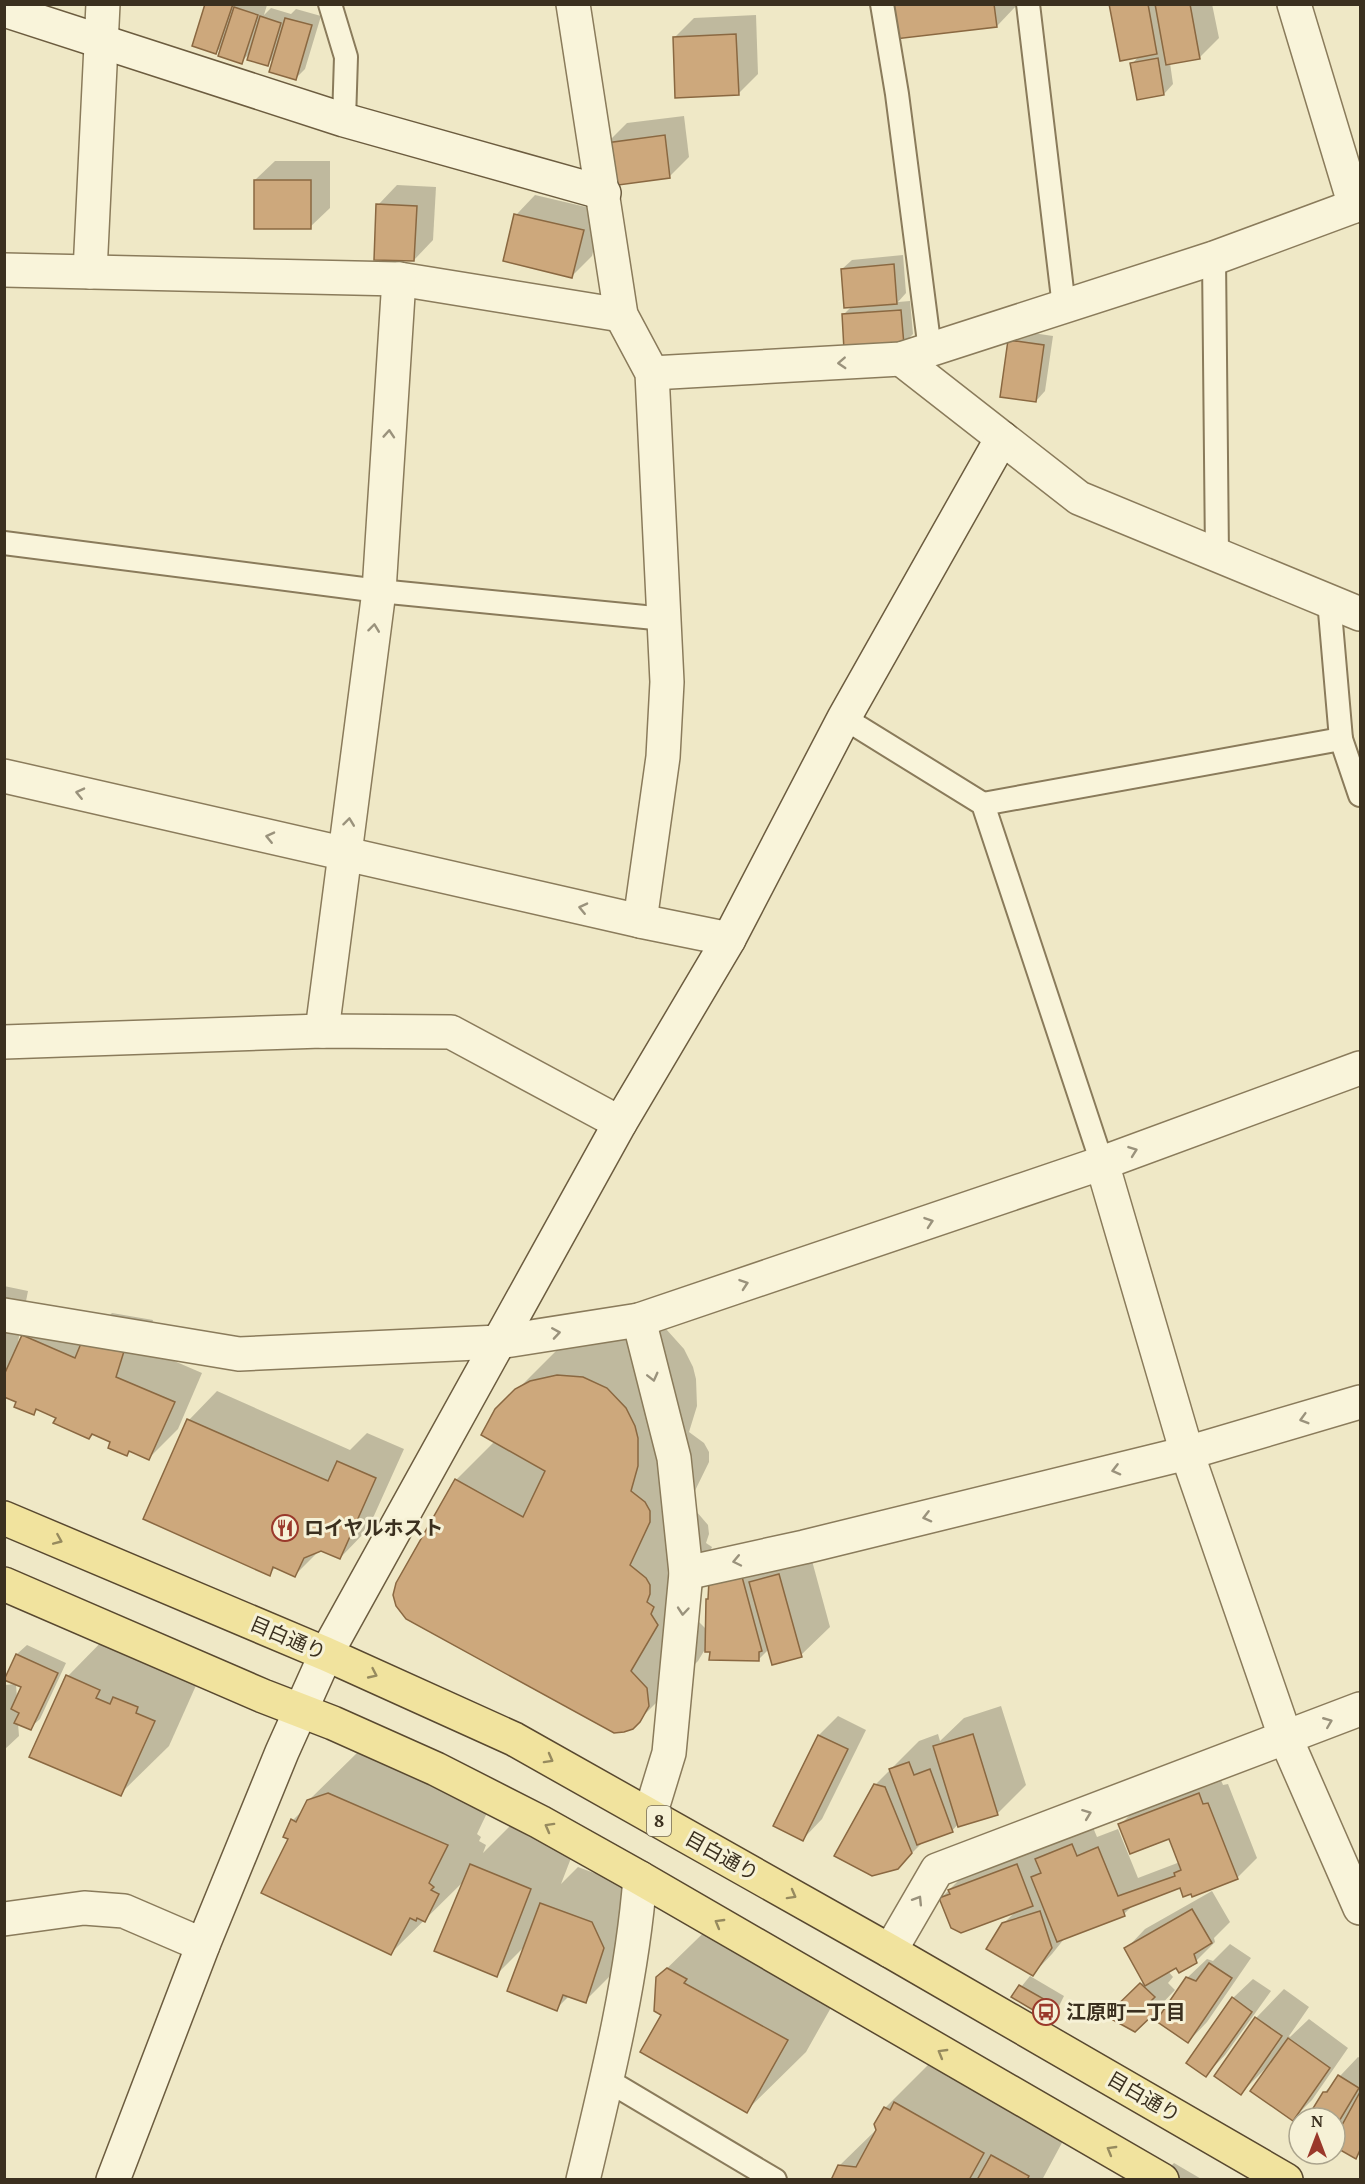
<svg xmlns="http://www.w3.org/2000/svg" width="1365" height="2184" viewBox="0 0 1365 2184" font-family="'PT Serif','Noto Sans JP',serif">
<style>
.shadow{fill:#0003}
.building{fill:#cda87c;stroke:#8a6841;stroke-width:1.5}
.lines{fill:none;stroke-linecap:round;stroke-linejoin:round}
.lane-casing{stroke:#8a7b5b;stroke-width:26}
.street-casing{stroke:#8a7b5b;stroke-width:36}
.secondary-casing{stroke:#6c5c3f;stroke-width:36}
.primary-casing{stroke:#58482f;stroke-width:36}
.lane{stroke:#f9f4da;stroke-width:22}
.street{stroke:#f9f4da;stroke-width:33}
.secondary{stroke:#f9f4da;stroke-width:33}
.primary{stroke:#f1e39e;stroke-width:33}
.oneway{stroke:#9a927c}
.oneway2{stroke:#968a5e}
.labels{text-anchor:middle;stroke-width:6;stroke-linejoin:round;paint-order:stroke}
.shield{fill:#f6f1d6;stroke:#736a56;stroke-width:1.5}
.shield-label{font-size:18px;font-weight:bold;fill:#3b301f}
.poi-label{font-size:20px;font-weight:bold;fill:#3b301f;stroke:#f6f1d6;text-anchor:start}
.street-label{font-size:20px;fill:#3b301f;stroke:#f6f1d6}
</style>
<rect width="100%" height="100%" fill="#efe8c6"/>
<g class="shadow">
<path d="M207,4H264L267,5L264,15L271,8L291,14L296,9L321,16L305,69L296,78L275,57L267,64L250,53L241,62L223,46L216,52Z"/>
<path d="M893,4H1016V6L997,26Z"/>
<path d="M1111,4H1212L1219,38L1199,58L1170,63L1173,84L1164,94L1132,64L1139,56Z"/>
<path d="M756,15L758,74L738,94L674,38L694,18Z"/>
<path d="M684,116L689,157L669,177L607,143L627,123Z"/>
<path d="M275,161H330V208L310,227L255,180Z"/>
<path d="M397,185L436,187L433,240L414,260L378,205Z"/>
<path d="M535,195L603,211L592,256L572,276L516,215Z"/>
<path d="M903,255L906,293L898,302L910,301L913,334L903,344L843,315L852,306L842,269L852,260Z"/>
<path d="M1019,331L1053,336L1045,391L1036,401L1010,341Z"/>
<path d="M4,1286L28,1291L17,1347L23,1336L52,1307L98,1327L112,1313L153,1320L144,1348L202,1373L178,1429L149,1458L131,1450L127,1454L112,1441L38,1409L33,1414L18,1401L8,1396L4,1401Z"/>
<path d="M642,1318L666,1329L684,1349L693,1367L696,1379L697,1406L689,1432L704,1443L709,1452V1462L688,1505L696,1511L708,1525L709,1534L706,1543L712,1547L709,1554L716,1565L689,1612L707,1630L710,1581L808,1546L830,1627L801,1655L769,1649L758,1660L704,1651L698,1661L632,1727L456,1480L495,1441L497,1410L576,1331Z"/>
<path d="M217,1391L350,1450L367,1433L404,1449L368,1529L340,1558L320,1550L295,1575L276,1567L269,1574L189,1420Z"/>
<path d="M116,1627L202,1672L169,1746L120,1794L68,1676Z"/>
<path d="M27,1645L66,1663L40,1719L30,1728L18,1723L19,1736L4,1750V1685L16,1684L17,1699L23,1686L6,1679L17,1654Z"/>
<path d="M1001,1706L1026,1785L997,1814L958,1824L952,1831L924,1841L897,1868L875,1785L919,1741L938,1734L940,1741L964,1718Z"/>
<path d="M838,1716L866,1730L822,1819L803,1839L819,1735Z"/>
<path d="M358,1752L495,1796L477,1834L481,1837L479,1841L486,1845L483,1853L520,1816L578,1840L561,1884L578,1867L629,1886L622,1964L585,2001L569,1996L556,2009L526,1945L496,1975L465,1880L391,1953L290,1839L293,1820L305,1808L308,1801Z"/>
<path d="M1219,1775L1223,1785L1228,1784L1257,1858L1237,1878L1181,1886L1135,1903L1124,1914L1064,1939L1052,1954L1033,1974L1003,1924L1017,1910L941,1898L998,1841L1092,1825L1097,1837L1118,1829L1138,1878L1180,1862L1170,1837L1120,1825L1140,1805Z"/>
<path d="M1212,1891L1230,1922L1214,1938L1215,1942L1196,1961L1176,1966L1168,1971L1173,1977L1168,1983L1175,1990L1156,2010L1108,2016L1144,1981L1126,1949L1145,1929Z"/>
<path d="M727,1910L745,1919L742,1924L846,1981L806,2052L746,2111L663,2015L657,1978Z"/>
<path d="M1230,1944L1251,1958L1207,2022L1188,2042L1187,1978L1207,1959L1213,1961Z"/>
<path d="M1030,1976L1064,1996L1058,2008L1048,2017L1013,1997Z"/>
<path d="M1253,1979L1271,1991L1225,2055L1206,2075L1233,1998Z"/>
<path d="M1284,1989L1309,2007L1289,2036L1290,2037L1309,2019L1348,2048L1312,2100L1293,2119L1267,2067L1241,2093L1256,2018Z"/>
<path d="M944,2049L1064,2139L1042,2180H832L839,2166L877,2129L885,2108Z"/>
<path d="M1358,2057L1360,2058V2152L1356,2157L1335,2146V2141L1344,2123L1335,2132V2118H1308L1324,2093Z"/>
<path d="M1174,2163L1203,2180H1151L1161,2176Z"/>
</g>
<g class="building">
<path d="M205,4H233L216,54L192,46Z"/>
<path d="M891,4H994L997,27L895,39Z"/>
<path d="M1109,4H1148L1157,54L1120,61Z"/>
<path d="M1155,4H1190L1200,59L1166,65Z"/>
<path d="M234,7L258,15L242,64L218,56Z"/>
<path d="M260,16L281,23L268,66L247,60Z"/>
<path d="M285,18L312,25L296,80L269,72Z"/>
<path d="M736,34L739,95L675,98L673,37Z"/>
<path d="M1158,58L1164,95L1137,100L1130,63Z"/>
<path d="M665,135L670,178L611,186L606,143Z"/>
<rect x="254" y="180" width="57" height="49"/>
<path d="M376,204L417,206L414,261L374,260Z"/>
<path d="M514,214L584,230L572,278L503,261Z"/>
<path d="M894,264L897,304L844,308L841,269Z"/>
<path d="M901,310L904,345L844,350L842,314Z"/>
<path d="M1008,340L1044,345L1036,402L1000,397Z"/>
<path d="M22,1335L75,1358L82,1341L125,1348L116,1377L175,1402L149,1460L129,1451L127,1456L108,1448L110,1442L92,1434L89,1439L53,1423L56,1418L36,1409L34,1415L14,1407L16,1402L4,1397V1375Z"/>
<path d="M557,1375L583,1377L607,1388L626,1408L635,1426L638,1438V1466L631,1491L645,1502L650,1511V1522L630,1565L646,1578L650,1585V1594L647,1602L654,1607L651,1614L658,1625L631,1671L647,1688L649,1706L640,1722L633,1729L624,1732L614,1733L406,1619L396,1606L393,1595L396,1583L455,1479L523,1517L545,1471L481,1435L495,1409L515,1389L530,1381Z"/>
<path d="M187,1419L328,1481L337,1461L376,1478L340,1559L321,1551L304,1558L295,1577L273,1567L270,1576L143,1519Z"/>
<path d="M741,1573L762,1651L759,1652V1661L709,1660L710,1652H705L706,1599H708L709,1580Z"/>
<path d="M779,1574L802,1657L772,1665L749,1582Z"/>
<path d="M16,1654L58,1673L31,1730L14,1723L19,1713L11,1709L21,1687L4,1680Z"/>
<path d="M66,1675L100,1690L96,1698L110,1704L113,1697L138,1707L136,1713L155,1721L121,1796L29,1757Z"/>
<path d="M973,1734L998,1815L958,1827L933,1746Z"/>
<path d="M818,1735L848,1749L803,1841L773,1826Z"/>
<path d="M909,1762L914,1775L930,1769L953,1832L917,1845L889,1769Z"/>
<path d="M874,1784L885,1787L912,1853L898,1869L872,1876L834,1856Z"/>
<path d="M328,1793L448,1845L429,1883L434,1887L431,1890L439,1894L425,1922L417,1918L416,1921L410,1918L391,1955L261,1893L288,1839L283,1837L291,1819L296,1822L307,1800Z"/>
<path d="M1199,1793L1203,1804L1208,1803L1238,1879L1192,1897L1191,1894L1183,1897L1180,1888L1123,1910L1125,1916L1057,1942L1031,1877L1041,1873L1035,1859L1072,1844L1077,1856L1098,1847L1118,1896L1175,1876L1174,1873L1181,1870L1169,1839L1130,1854L1118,1824Z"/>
<path d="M470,1864L531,1889L497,1977L434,1951Z"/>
<path d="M1017,1864L1033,1906L961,1933L951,1928L939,1898L950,1894L948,1890Z"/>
<path d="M540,1903L592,1922L604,1948L586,2003L563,1995L557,2011L507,1991Z"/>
<path d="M1192,1909L1212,1943L1194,1954L1197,1963L1179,1973L1176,1968L1145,1986L1124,1948Z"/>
<path d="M1040,1911L1052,1948L1033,1976L986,1949L1002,1923Z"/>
<path d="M1209,1963L1232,1978L1188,2043L1156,2021L1186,1977L1196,1981Z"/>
<path d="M667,1968L687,1979L684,1983L788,2040L747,2113L640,2052L661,2015L654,2011L656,1977Z"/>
<path d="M1140,1983L1155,1997L1149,2003L1157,2011L1135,2032L1106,2016Z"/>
<path d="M1019,1985L1056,2006L1048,2019L1011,1997Z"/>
<path d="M1232,1997L1252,2012L1206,2077L1186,2063Z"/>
<path d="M1255,2017L1282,2036L1241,2095L1214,2076Z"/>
<path d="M1288,2038L1330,2068L1293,2121L1250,2091Z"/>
<path d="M1338,2075L1359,2088L1335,2128V2118H1307L1323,2092H1327Z"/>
<path d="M1360,2092V2150L1356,2159L1335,2147V2138Z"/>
<path d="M894,2102L984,2153L969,2180H831L838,2165L856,2167L876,2130L874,2124L884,2107L890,2110Z"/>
<path d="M991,2155L1029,2176L1027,2180H977Z"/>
</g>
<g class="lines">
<defs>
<g id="lane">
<path d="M330,4L346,57L344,120"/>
<path d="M882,4L897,94L930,350"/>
<path d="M1028,4L1064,307"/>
<path d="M1214,258L1217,556"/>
<path d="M4,543L379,591L665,619"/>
<path d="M1329,600L1341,739L1360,795"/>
<path d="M844,718L983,804L1102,1163"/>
<path d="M983,804L1341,739"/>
<path d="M607,2080L775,2180"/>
</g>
<g id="street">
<path d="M573,4L621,315L652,373L667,682L663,757L640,921"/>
<path d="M1294,4L1355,206"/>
<path d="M4,270L399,279L621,315"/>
<path d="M90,272L103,4"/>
<path d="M901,359L1079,498L1360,614"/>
<path d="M652,373L901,359L1214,258L1360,204"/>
<path d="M4,776L640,921L729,939"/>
<path d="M322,1031L379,591L399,279"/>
<path d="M4,1042L322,1031L451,1032L620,1123"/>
<path d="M1102,1163L1187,1453L1286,1739L1360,1908"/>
<path d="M4,1315L239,1354L499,1342L639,1320L1102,1163L1360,1068"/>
<path d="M639,1320L674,1458L686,1573L669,1753L650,1815"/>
<path d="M686,1573L804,1547L1187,1453L1360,1402"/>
<path d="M4,1919L84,1908L124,1911L203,1945"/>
<path d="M890,1951L937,1870L1360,1709"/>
<path d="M583,2180C607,2080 632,1980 640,1878"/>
</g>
<g id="secondary">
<path d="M4,10L344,120L604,193"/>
<path d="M113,2180L203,1945L282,1752L326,1654L620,1123L729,939L844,718L1002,438"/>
</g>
<g id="primary">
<path d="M4,1518L326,1654L514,1739L890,1951L1286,2180"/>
<path d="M4,1584L263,1696L333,1723L436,1769L540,1822L640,1878L1162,2180"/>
</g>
</defs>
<use href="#lane" class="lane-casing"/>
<use href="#street" class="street-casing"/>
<use href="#secondary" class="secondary-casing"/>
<use href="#primary" class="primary-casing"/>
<use href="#lane" class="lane"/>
<use href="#street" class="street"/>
<use href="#secondary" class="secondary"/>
<use href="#primary" class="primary"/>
</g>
<defs><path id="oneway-chevron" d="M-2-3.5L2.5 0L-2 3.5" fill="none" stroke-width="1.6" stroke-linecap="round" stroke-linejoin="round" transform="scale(1.5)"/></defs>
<g class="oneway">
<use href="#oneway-chevron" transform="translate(842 363) rotate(177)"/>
<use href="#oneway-chevron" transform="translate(389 434) rotate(-86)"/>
<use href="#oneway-chevron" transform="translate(374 628) rotate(-83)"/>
<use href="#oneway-chevron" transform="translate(80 793) rotate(-167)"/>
<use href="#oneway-chevron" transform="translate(349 822) rotate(-83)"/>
<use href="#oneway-chevron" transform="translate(270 837) rotate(-167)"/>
<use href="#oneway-chevron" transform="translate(583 908) rotate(-167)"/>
<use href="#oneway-chevron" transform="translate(1133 1151) rotate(-20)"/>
<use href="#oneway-chevron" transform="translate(929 1222) rotate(-19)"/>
<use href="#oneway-chevron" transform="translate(744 1284) rotate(-19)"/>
<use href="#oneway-chevron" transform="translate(556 1333) rotate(-9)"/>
<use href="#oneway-chevron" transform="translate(653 1377) rotate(76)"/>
<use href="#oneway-chevron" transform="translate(1304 1419) rotate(164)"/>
<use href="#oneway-chevron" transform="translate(1116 1470) rotate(166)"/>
<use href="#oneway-chevron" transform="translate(927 1517) rotate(166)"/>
<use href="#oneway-chevron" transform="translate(737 1561) rotate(168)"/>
<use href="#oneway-chevron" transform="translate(683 1611) rotate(95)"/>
<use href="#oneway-chevron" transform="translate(1328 1722) rotate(-22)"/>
<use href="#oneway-chevron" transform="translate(1087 1814) rotate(-21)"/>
<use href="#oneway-chevron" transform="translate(918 1900) rotate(-58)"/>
</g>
<g class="oneway2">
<use href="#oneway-chevron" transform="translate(58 1540) rotate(23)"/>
<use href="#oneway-chevron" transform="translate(373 1674) rotate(25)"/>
<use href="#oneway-chevron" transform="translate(549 1759) rotate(29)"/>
<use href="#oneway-chevron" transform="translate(549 1827) rotate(-151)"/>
<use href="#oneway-chevron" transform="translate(792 1895) rotate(29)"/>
<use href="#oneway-chevron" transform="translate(719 1923) rotate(-150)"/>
<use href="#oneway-chevron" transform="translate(942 2053) rotate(-150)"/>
<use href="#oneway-chevron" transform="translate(1111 2150) rotate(-150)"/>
</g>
<defs>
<symbol id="restaurant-ring" viewBox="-11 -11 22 22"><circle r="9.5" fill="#f6f1d6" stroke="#9a392b" stroke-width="1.5"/><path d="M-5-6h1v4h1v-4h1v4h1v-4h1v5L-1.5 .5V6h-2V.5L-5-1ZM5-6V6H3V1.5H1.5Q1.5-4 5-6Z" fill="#9a392b"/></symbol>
<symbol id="bus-ring" viewBox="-11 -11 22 22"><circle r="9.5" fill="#f6f1d6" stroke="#9a392b" stroke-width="1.5"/><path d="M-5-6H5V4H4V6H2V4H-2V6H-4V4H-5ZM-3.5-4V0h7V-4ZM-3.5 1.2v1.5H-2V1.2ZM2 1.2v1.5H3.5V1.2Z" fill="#9a392b"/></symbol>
</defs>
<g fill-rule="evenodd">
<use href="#restaurant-ring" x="270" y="1513" width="30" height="30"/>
<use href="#bus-ring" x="1031" y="1997" width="30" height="30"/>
</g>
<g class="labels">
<rect class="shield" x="647" y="1806" width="24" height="30" rx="4.5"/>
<g class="shield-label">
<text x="659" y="1827">8</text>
</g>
<g class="poi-label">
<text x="304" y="1535">ロイヤルホスト</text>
<text x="1066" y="2019">江原町一丁目</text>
</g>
<g class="street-label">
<text transform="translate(288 1638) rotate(23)" y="7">目白通り</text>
<text transform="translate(722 1856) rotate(29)" y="7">目白通り</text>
<text transform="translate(1144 2097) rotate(30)" y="7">目白通り</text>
</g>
</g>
<rect width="1365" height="2184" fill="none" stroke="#3b301f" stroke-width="12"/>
<g transform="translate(1317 2136)"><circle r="28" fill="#f6f1d6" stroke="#aba48d" stroke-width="1.5"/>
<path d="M0-4.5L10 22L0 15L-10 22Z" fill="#9a392b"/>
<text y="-9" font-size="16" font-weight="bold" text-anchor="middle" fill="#3b301f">N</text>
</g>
</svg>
